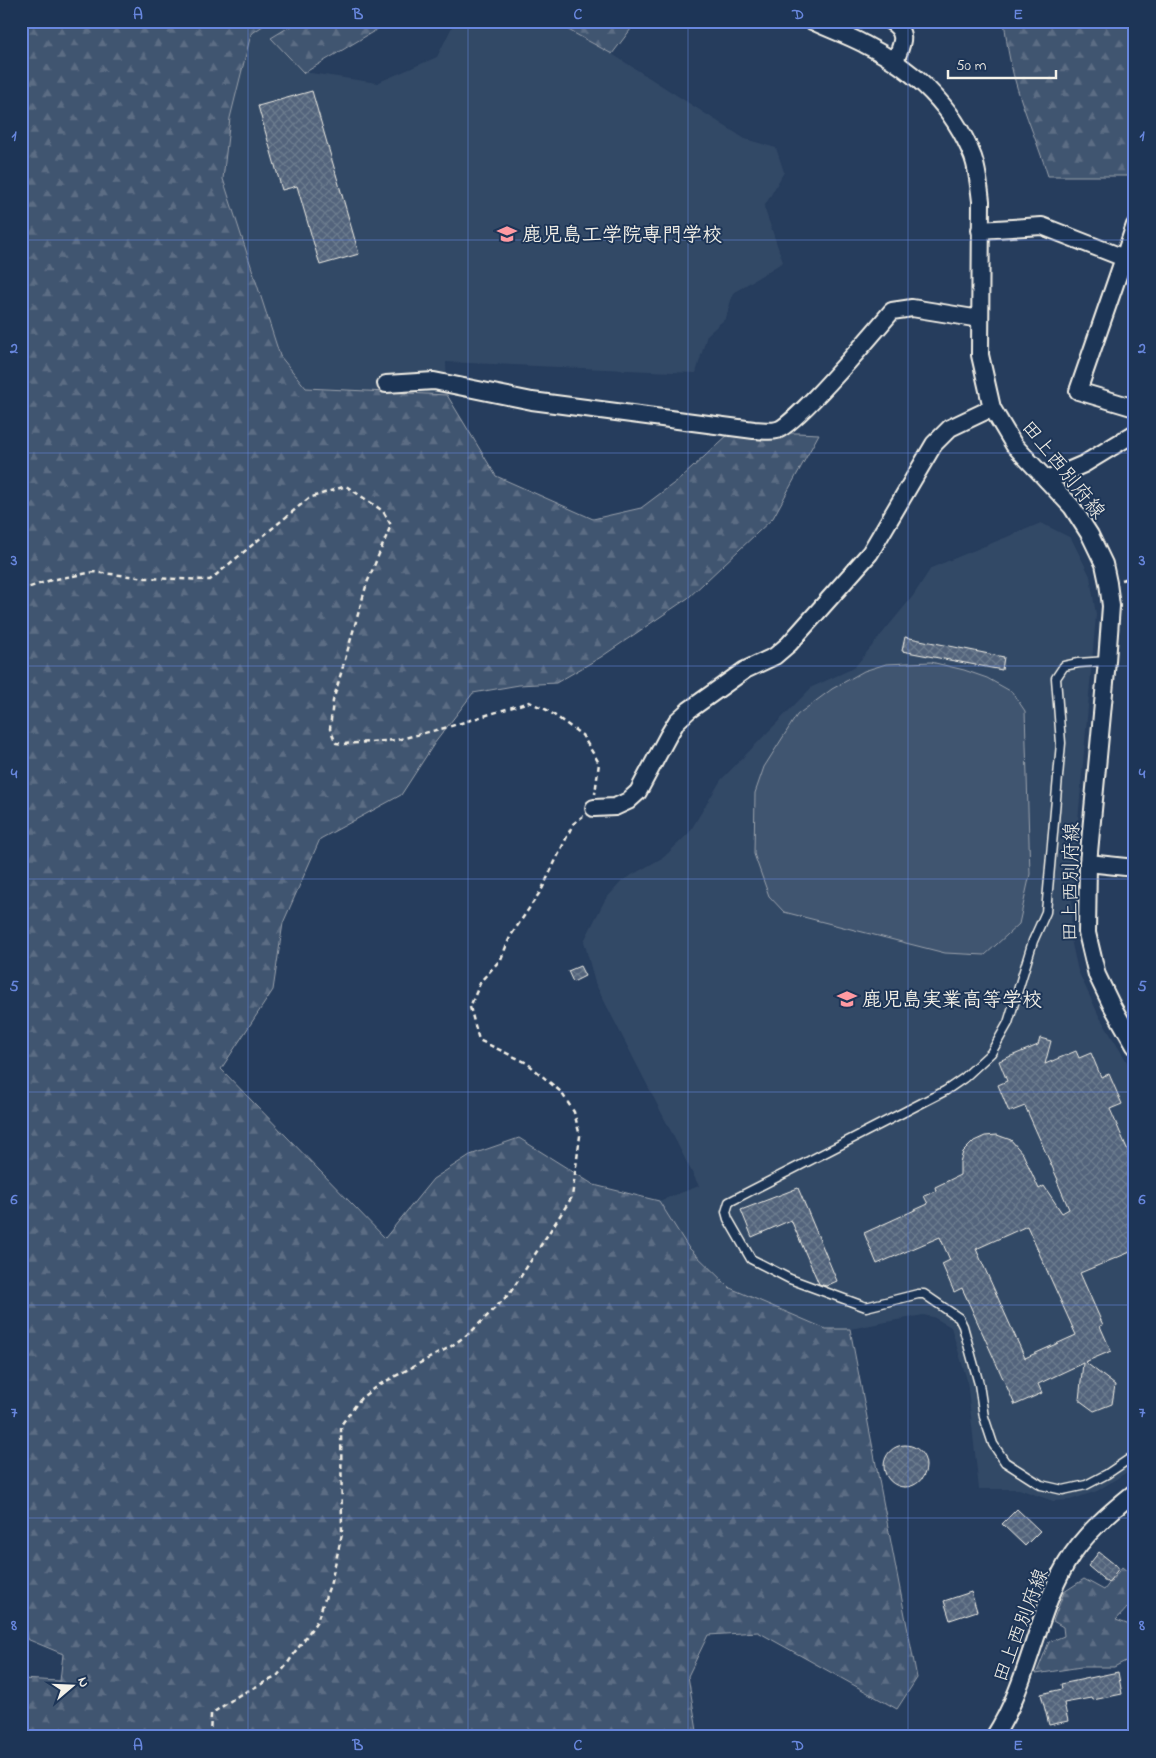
<svg xmlns="http://www.w3.org/2000/svg" width="1156" height="1758" viewBox="0 0 1156 1758" font-family="'Indie Flower','Klee One',sans-serif">
<style>
.built{fill:#334966}
.green{fill:#40546f;stroke:#9aa2ac}
.forest{fill:url(#forest-firs);stroke:#9aa2ac}
.building{fill:url(#building-cross-hatch);stroke:#f4f1e8;fill-rule:evenodd}
.lines{fill:none;stroke-linecap:round;stroke-linejoin:round}
.lane-casing{stroke:#f4f1e8;stroke-width:11}
.street-casing{stroke:#f4f1e8;stroke-width:20}
.path{stroke:#f4f1e8;stroke-width:2.5;stroke-dasharray:5 4;stroke-linecap:butt}
.lane{stroke:#1d3557;stroke-width:8}
.street{stroke:#1d3557;stroke-width:16}
.grid{fill:none;stroke:#6887de;stroke-width:1;stroke-opacity:0.55}
.labels{text-anchor:middle;stroke-width:4;stroke-linejoin:round;paint-order:stroke}
.poi-label{font-size:20px;font-weight:bold;fill:#f4f1e8;stroke:#1d3557;text-anchor:start}
.street-label{font-size:20px;fill:#f4f1e8;stroke:#1d3557}
.neatline{fill:none;stroke:#6887de;stroke-width:2}
.grid-label{font-size:16px;text-anchor:middle;font-weight:bold;fill:#6887de}
</style>
<defs>
<pattern id="forest-firs" width="22" height="20" patternUnits="userSpaceOnUse" patternTransform="scale(1.25)"><rect width="22" height="20" fill="#40546f"/><path d="M5 1l3.5 6h-7zM16 11l3.5 6h-7z" fill="#5c6d84"/></pattern>
<pattern id="building-cross-hatch" width="8" height="8" patternUnits="userSpaceOnUse" patternTransform="scale(1.25)"><rect width="8" height="8" fill="#52647b"/><path d="M0 0l8 8M0 8l8-8" fill="none" stroke="#6c7b8e"/></pattern>
</defs>
<rect width="100%" height="100%" fill="#263d5d"/>
<filter id="ink" filterUnits="userSpaceOnUse"><feTurbulence type="fractalNoise" baseFrequency=".02" numOctaves="2"/><feDisplacementMap in="SourceGraphic" scale="10" xChannelSelector="R" yChannelSelector="G"/><feConvolveMatrix kernelMatrix="1 2 1 2 8 2 1 2 1" color-interpolation-filters="sRGB"/></filter>
<g filter="url(#ink)">
<g class="built">
<path d="M270,21H299L272,38L304,72L377,83L437,57L455,21H552L612,54L745,139L776,148L784,172L764,207L783,262L733,293L726,318L707,335L696,373L446,362L447,395L306,388L280,356L223,179L230,118L251,33Z"/>
<path d="M1041,523L1071,538L1090,576L1096,615L1077,832L1070,935L1078,971L1099,1016L1135,1075V1467L1097,1491L1070,1500L1053,1501L1019,1489H979L967,1380L951,1327L933,1317L923,1315L850,1329H826L730,1288L688,1247L659,1201L699,1186L595,983L584,941L605,900L623,880L664,857L689,833L721,780L812,687L854,668L913,596L931,568Z"/>
</g>
<path class="green" d="M931,662L964,670L987,678L1012,692L1025,711L1030,874L1019,924L985,955L945,953L784,912L769,896L754,854L755,793L764,767L797,715L832,689L864,671L886,664Z"/>
<g class="forest">
<path d="M21,21H270L251,34L230,118L223,179L280,356L306,388L447,395L496,476L593,519L641,508L681,478L730,433H797L819,434L773,518L688,598L601,657L556,683L519,685L473,693L434,744L401,795L320,839L283,923L273,990L221,1069L385,1238L433,1179L470,1155L519,1138L594,1185L659,1201L688,1247L730,1288L826,1329H850L917,1678L897,1709L758,1632L708,1635L688,1676L698,1737H21V1679L60,1681L63,1654L27,1639L21,1600Z"/>
<path d="M299,21H391L304,73L271,38Z"/>
<path d="M552,21H637L612,54Z"/>
<path d="M1004,21H1135V176H1048C1036,137 1018,100 1010,60C1007,47 1006,34 1004,21Z"/>
<path d="M1122,1567L1135,1578C1135,1601 1132,1603 1116,1620L1127,1624L1135,1631V1656L1114,1667H1081L1036,1674L1049,1642L1064,1636L1063,1627L1053,1621L1064,1592L1084,1579L1104,1590Z"/>
</g>
<g class="building">
<path d="M312,91L359,254L320,265L297,186L282,190L258,106Z"/>
<path d="M905,637L1004,657L1002,670L902,651Z"/>
<path d="M580,966L585,976L573,982L568,971Z"/>
<path d="M1040,1038L1051,1041L1045,1064L1076,1051L1079,1058L1091,1053L1101,1077L1109,1074L1122,1104L1110,1109L1135,1167V1250L1080,1273L1103,1325L1100,1326L1111,1351L1085,1362L1115,1385L1112,1404L1094,1411L1079,1400L1083,1363L1038,1384L1042,1393L1015,1405L962,1288L954,1292L942,1264L950,1260L940,1237L877,1264L864,1233L928,1204L924,1196L936,1191L935,1187L960,1175V1162L963,1152L974,1141L985,1136L997,1135L1011,1140L1023,1154L1039,1189L1044,1186L1062,1213L1069,1209L1057,1181L1058,1180L1025,1106L1009,1112L998,1085L1007,1081L999,1061L1038,1045ZM1027,1226L1076,1335L1025,1358L976,1249Z"/>
<path d="M798,1188L837,1281L826,1286L819,1284L791,1220L752,1237L741,1210Z"/>
<circle cx="905" cy="1466" r="21"/>
<path d="M1017,1509L1040,1531L1025,1546L1002,1524Z"/>
<path d="M1099,1552L1119,1568L1108,1583L1088,1566Z"/>
<path d="M971,1592L977,1611L950,1620L944,1601Z"/>
<path d="M1118,1672L1122,1694L1093,1700L1092,1698L1064,1703L1068,1721L1049,1725L1041,1694L1062,1689L1061,1684Z"/>
</g>
<g class="lines">
<defs>
<path id="lane" d="M1107,661L1078,663L1064,666L1056,678L1061,743L1046,912L1033,941L1008,1023L991,1053L964,1078L945,1091L729,1202L726,1212L728,1219L751,1259L790,1279L866,1307L918,1294H924L959,1318L963,1326L979,1384L984,1417L993,1444L1005,1462L1041,1485L1063,1490L1086,1485L1107,1474L1135,1455"/>
<g id="street">
<path d="M812,21C829,29 847,35 864,44C912,68 953,105 973,157C978,171 979,186 981,201L980,355L992,408L1014,445L1072,507L1090,535L1104,564L1108,583L1111,606L1107,661L1088,863L1087,933L1097,975L1111,1004L1135,1046"/>
<path d="M890,21C909,33 902,44 895,61"/>
<path d="M980,230L1042,226L1124,258L1078,391L1135,408"/>
<path d="M1124,258L1135,225"/>
<path d="M386,384L434,381L532,401L754,430C761,430 770,432 777,430C794,427 876,330 892,311L912,308L980,319"/>
<path d="M1047,480L1084,464L1135,433"/>
<path d="M594,808L615,807L628,801L638,792L668,736L677,721L689,710L745,670L775,656L789,644L870,553L934,444L950,428L992,408"/>
<path d="M1088,863L1135,868"/>
<path d="M994,1737C1029,1683 1035,1618 1066,1564C1083,1535 1109,1513 1135,1492"/>
</g>
</defs>
<use href="#lane" class="lane-casing"/>
<use href="#street" class="street-casing"/>
<g class="path">
<path d="M1122,580L1135,576"/>
<path d="M21,590L51,580L94,572L146,578L210,580L309,498L346,486L383,511L391,525L367,583L333,701L330,729L336,743L343,744L397,740L448,727L529,702L547,710L582,735L599,763L595,794"/>
<path d="M210,1737L211,1714L241,1694L276,1677L285,1667L317,1621L331,1582L342,1534L341,1425L361,1398L377,1386L450,1347L471,1332L510,1293L572,1197L580,1136L574,1112L561,1092L527,1063L479,1040L470,1007L481,981L501,959L510,937L542,889L573,824L583,816"/>
</g>
<use href="#lane" class="lane"/>
<use href="#street" class="street"/>
</g>
</g>
<path class="grid" d="M248,21V1737M468,21V1737M688,21V1737M908,21V1737M21,240H1135M21,453H1135M21,666H1135M21,879H1135M21,1092H1135M21,1305H1135M21,1518H1135"/>
<defs>
<symbol id="university-bare" viewBox="-9 -9 18 18"><path d="M0-5L7-2L0 1L-7-2ZM-4 1L0 2.5L4 1V4Q0 6-4 4Z" fill="#ff9aa2" stroke="#1d3557" stroke-width="2.5" paint-order="stroke"/></symbol>
<symbol id="school-bare" viewBox="-9 -9 18 18"><path d="M0-5L7-2L0 1L-7-2ZM-4 1L0 2.5L4 1V4Q0 6-4 4Z" fill="#ff9aa2" stroke="#1d3557" stroke-width="2.5" paint-order="stroke"/></symbol>
</defs>
<g fill-rule="evenodd">
<use href="#university-bare" x="493" y="220" width="28" height="28"/>
<use href="#school-bare" x="833" y="985" width="28" height="28"/>
</g>
<g class="labels">
<g class="poi-label">
<text x="522" y="241">鹿児島工学院専門学校</text>
<text x="862" y="1006">鹿児島実業高等学校</text>
</g>
<g class="street-label">
<text transform="translate(1064 469) rotate(51)" y="7">田上西別府線</text>
<text transform="translate(1070 882) rotate(-89)" y="7">田上西別府線</text>
<text transform="translate(1020 1625) rotate(-69)" y="7">田上西別府線</text>
</g>
</g>
<rect width="1156" height="1758" fill="none" stroke="#1d3557" stroke-width="55"/>
<g transform="translate(72 1686) rotate(71)" stroke="#1d3557" stroke-width="4" paint-order="stroke">
<path d="M0-4L9 19L0 12L-9 19Z" fill="#f4f1e8"/>
<text y="-8" font-size="14" font-weight="bold" text-anchor="middle" fill="#f4f1e8">N</text>
</g>
<path d="M948 70v8h108v-8" fill="none" stroke="#f4f1e8" stroke-width="2.5"/>
<text x="956" y="70" font-size="15" fill="#f4f1e8" stroke="#1d3557" stroke-width="4" paint-order="stroke">50 m</text>
<rect x="28" y="28" width="1100" height="1702" class="neatline"/>
<g class="grid-label">
<text x="138" y="19">A</text>
<text x="358" y="19">B</text>
<text x="578" y="19">C</text>
<text x="798" y="19">D</text>
<text x="1018" y="19">E</text>
<text x="14" y="140">1</text>
<text x="1142" y="140">1</text>
<text x="14" y="353">2</text>
<text x="1142" y="353">2</text>
<text x="14" y="565">3</text>
<text x="1142" y="565">3</text>
<text x="14" y="778">4</text>
<text x="1142" y="778">4</text>
<text x="14" y="991">5</text>
<text x="1142" y="991">5</text>
<text x="14" y="1204">6</text>
<text x="1142" y="1204">6</text>
<text x="14" y="1417">7</text>
<text x="1142" y="1417">7</text>
<text x="14" y="1630">8</text>
<text x="1142" y="1630">8</text>
<text x="138" y="1750">A</text>
<text x="358" y="1750">B</text>
<text x="578" y="1750">C</text>
<text x="798" y="1750">D</text>
<text x="1018" y="1750">E</text>
</g>
</svg>
